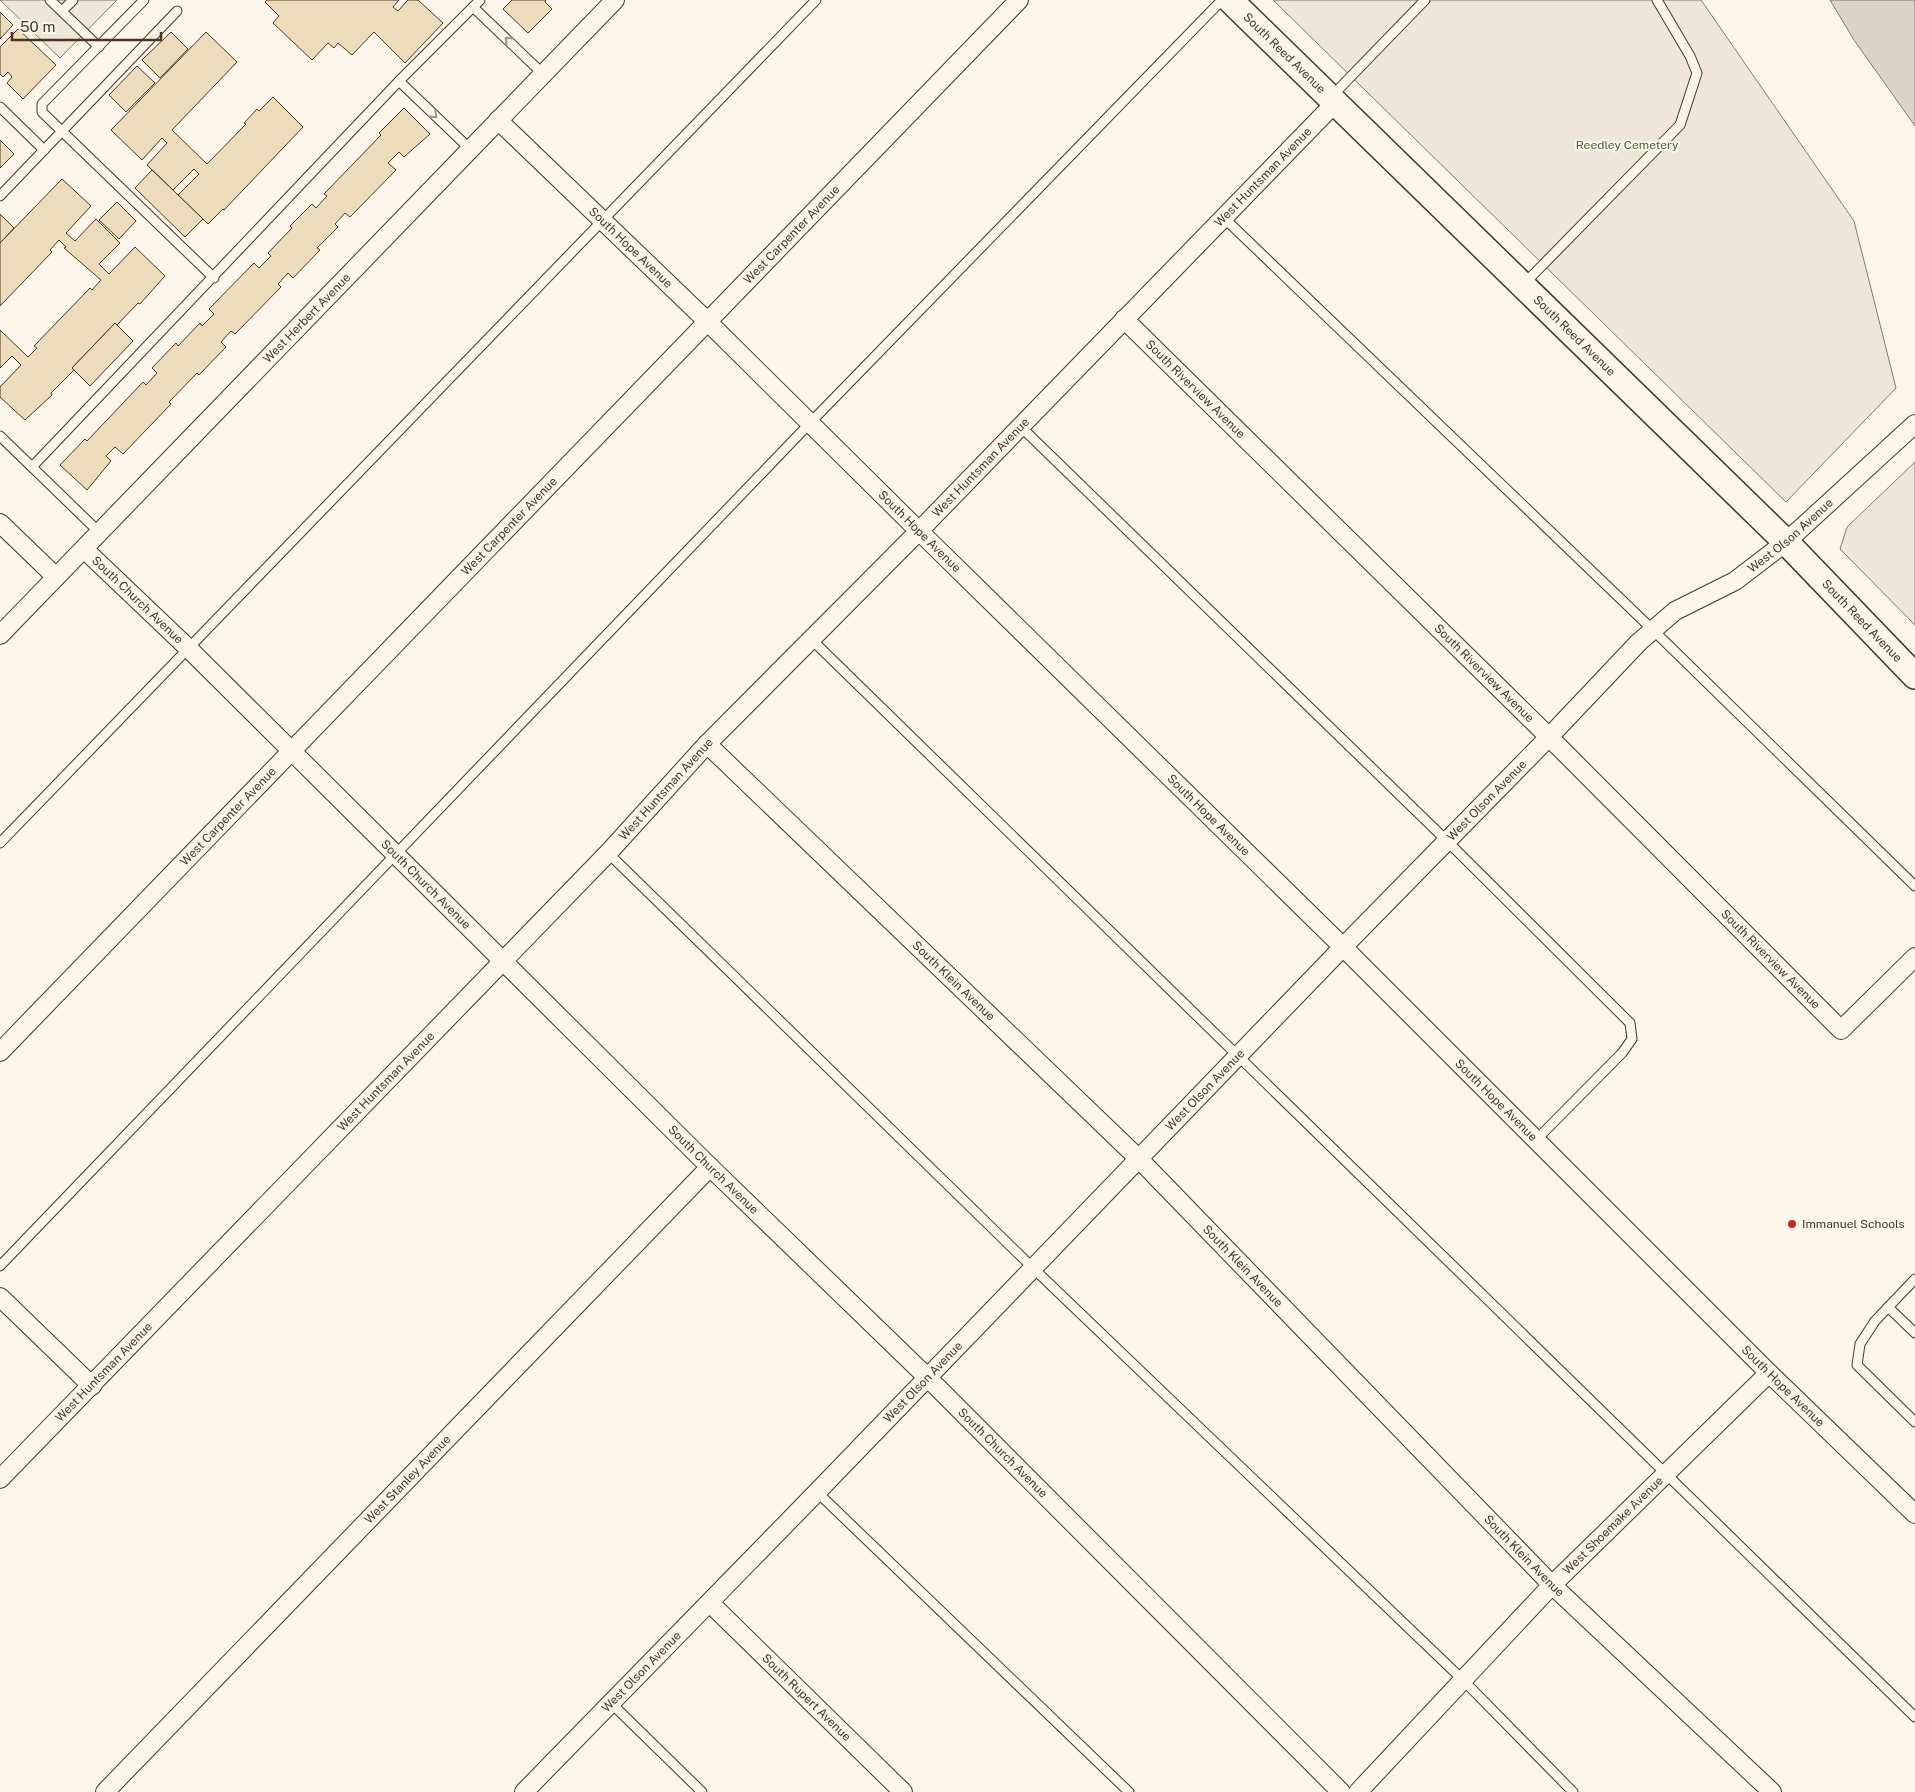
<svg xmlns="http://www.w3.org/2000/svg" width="1915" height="1792" viewBox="0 0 1915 1792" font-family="'Public Sans',sans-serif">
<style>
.green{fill:#ede6d9;stroke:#887966}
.parking{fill:#ede7d9;stroke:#887966}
.water{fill:#dcd4c6;stroke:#887966}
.building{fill:#ecdcbc;stroke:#4a3520}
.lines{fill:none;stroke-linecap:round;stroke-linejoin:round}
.lane-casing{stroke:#4a3520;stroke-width:11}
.street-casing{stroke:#4a3520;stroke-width:20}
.secondary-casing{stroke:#4a3520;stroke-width:28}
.lane{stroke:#fbf6e9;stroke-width:9}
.street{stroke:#fbf6e9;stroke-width:18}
.secondary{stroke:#fbf6e9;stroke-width:25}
.oneway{stroke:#a29684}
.poi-dot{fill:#c62828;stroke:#fbf6e9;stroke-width:2}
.labels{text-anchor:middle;stroke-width:4;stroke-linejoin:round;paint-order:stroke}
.street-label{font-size:12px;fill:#4a3520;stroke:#fbf6e9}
.park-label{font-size:12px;fill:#436837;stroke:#fbf6e9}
.poi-label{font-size:12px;fill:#4a3520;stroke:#fbf6e9;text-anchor:start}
</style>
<rect width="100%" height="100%" fill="#fbf6e9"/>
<g class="green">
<path d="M1273,0H1701L1854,221L1896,388L1786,502Z"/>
<path d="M1915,462V625L1840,549L1847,527Z"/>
</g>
<path class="parking" d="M0,0H117L60,58Z"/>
<path class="water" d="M1830,0H1915V126L1854,40Z"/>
<g class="building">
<path d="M267,0H399L393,7L398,11L408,0H418L443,23L405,63L374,32L352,55L338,43L334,48L328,43L312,60L273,23L279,16L265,2Z"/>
<path d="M512,0H546L545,2L552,9L528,33L503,9Z"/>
<path d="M0,12L13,25L0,39Z"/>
<path d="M18,29L56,65L23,99L7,83L12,77L8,72L3,77L0,74V47Z"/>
<path d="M171,32L188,49L160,78L142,60Z"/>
<path d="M206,32L237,62L172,130L207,164L246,124L244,123L257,109L259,111L273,97L303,127L224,210L223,209L208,224L178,195L199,174L194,169L173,190L147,165L167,143L162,138L142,160L111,130Z"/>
<path d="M137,66L155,83L126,112L109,95Z"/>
<path d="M404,108L430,134L404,157L399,152L388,163L396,170L350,217L345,213L335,224L338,227L317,248L320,250L293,278L288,273L278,284L281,287L235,334L231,331L221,342L226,347L199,375L197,373L169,402L171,404L123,454L115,447L106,456L111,461L87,490L60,465L85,439L87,441L143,382L146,385L157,373L152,368L176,343L178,346L200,323L202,326L214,314L209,309L254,263L259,268L271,256L268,253L292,228L290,226L312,204L316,208L327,196L324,194L381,135L379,133Z"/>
<path d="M0,140L14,154L0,168Z"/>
<path d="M152,170L203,219L185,237L135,188Z"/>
<path d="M62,179L91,206L66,233L75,241L96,219L120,243L99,264L109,274L135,247L165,276L140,304L138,303L117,325L115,323L72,368L74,370L51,393L52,395L25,420L0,397V387L21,365L12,356L0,368V330L28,357L37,348L34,346L90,288L92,290L101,280L64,248L66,247L59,240L50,250L52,252L0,306V243Z"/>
<path d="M117,202L136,221L119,239L99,220Z"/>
<path d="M0,214L14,228L0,243Z"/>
<path d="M115,323L133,341L90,386L72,368Z"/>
</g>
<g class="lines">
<defs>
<g id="lane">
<path d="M50,0L99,47"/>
<path d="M144,0L42,104V112L214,278"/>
<path d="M473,7L543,74"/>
<path d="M62,11L73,0"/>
<path d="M399,81L470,149"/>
<path d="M1331,97L1425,0"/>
<path d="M0,107L44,150"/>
<path d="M0,196L177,11"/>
<path d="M1223,217L1653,630L1915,886"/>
<path d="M1523,285L1680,125L1697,73L1690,56L1657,0"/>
<path d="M1020,426L1447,841L1630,1023L1632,1039L1622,1053L1536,1140"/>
<path d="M0,436L100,533"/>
<path d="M32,467L399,81L480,0"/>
<path d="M811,639L1915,1717"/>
<path d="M0,843L816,0"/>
<path d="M608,853L1033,1268L1463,1680L1573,1792"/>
<path d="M0,1266L810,423L1222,0"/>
<path d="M1915,1279L1875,1321L1860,1344L1857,1365L1915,1422"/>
<path d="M1888,1307L1915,1333"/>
<path d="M817,1492L1129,1792"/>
<path d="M611,1703L702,1792"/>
</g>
<g id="street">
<path id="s1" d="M498,120L708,322L919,531L1343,947L1769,1373L1915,1514"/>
<path id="s2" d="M1124,319L1549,737L1841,1030L1915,957"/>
<path d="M0,523L56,577"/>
<path id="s3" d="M84,549L189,649L710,1167L928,1378L1341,1792"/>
<path id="s4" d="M0,635L615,0"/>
<path id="s5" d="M707,744L1139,1159L1552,1585L1772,1792"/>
<path id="s6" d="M0,1052L1019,0"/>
<path d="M0,1297L92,1386"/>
<path id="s7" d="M0,1479L608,853L707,744L919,531L1335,103"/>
<path id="s8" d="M710,1603L903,1792"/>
<path id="s9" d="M105,1792L710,1167"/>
<path id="s10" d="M524,1792L817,1492L1343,947L1549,737L1639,642L1675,611L1735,581L1786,542L1915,424"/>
<path id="s11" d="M1358,1792L1552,1585L1769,1373"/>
</g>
<g id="secondary">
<path id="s12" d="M1230,0L1786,542L1915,676"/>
</g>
</defs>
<use href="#lane" class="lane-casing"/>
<use href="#street" class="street-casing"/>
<use href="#secondary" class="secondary-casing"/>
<use href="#lane" class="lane"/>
<use href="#street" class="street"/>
<use href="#secondary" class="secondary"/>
</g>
<defs><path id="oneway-chevron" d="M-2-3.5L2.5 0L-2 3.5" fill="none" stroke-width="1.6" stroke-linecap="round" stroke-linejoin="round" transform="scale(1.25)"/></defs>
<g class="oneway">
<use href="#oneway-chevron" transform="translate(508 40) rotate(-136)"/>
<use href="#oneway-chevron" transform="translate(434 115) rotate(44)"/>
</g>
<circle class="poi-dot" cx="1792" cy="1224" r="5"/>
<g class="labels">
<g class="street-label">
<text dy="4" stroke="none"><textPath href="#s12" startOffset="76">South Reed Avenue</textPath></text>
<text dy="4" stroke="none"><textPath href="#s7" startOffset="1814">West Huntsman Avenue</textPath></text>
<text dy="4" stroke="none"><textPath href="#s6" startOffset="1138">West Carpenter Avenue</textPath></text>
<text dy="4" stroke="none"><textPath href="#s1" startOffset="184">South Hope Avenue</textPath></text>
<text dy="4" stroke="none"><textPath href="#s4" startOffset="441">West Herbert Avenue</textPath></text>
<text dy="4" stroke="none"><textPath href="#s12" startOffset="481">South Reed Avenue</textPath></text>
<text dy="4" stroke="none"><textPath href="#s2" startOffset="100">South Riverview Avenue</textPath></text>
<text dy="4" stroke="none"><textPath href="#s7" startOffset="1409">West Huntsman Avenue</textPath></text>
<text dy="4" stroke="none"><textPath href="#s6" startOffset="732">West Carpenter Avenue</textPath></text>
<text dy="4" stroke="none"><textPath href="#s1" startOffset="589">South Hope Avenue</textPath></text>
<text dy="4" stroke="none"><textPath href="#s10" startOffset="1788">West Olson Avenue</textPath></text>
<text dy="4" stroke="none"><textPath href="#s3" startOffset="74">South Church Avenue</textPath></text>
<text dy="4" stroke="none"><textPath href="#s12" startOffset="886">South Reed Avenue</textPath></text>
<text dy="4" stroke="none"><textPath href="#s2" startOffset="505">South Riverview Avenue</textPath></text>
<text dy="4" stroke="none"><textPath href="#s7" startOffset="959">West Huntsman Avenue</textPath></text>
<text dy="4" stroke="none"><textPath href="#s10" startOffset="1382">West Olson Avenue</textPath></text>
<text dy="4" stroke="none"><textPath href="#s1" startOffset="994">South Hope Avenue</textPath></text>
<text dy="4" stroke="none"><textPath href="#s6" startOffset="328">West Carpenter Avenue</textPath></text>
<text dy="4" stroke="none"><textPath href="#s3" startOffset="479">South Church Avenue</textPath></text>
<text dy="4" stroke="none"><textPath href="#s2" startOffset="910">South Riverview Avenue</textPath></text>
<text dy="4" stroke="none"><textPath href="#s5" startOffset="342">South Klein Avenue</textPath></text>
<text dy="4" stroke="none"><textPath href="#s7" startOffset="554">West Huntsman Avenue</textPath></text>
<text dy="4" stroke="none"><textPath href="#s10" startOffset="978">West Olson Avenue</textPath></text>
<text dy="4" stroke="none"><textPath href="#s1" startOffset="1399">South Hope Avenue</textPath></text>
<text dy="4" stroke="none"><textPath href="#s3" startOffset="884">South Church Avenue</textPath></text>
<text dy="4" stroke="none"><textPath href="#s5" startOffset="748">South Klein Avenue</textPath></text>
<text dy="4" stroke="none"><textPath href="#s7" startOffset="149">West Huntsman Avenue</textPath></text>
<text dy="4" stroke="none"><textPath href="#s10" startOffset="572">West Olson Avenue</textPath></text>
<text dy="4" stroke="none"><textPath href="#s1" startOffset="1804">South Hope Avenue</textPath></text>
<text dy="4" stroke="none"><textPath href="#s3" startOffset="1289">South Church Avenue</textPath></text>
<text dy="4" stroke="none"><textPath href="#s9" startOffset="435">West Stanley Avenue</textPath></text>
<text dy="4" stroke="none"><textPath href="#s11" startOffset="369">West Shoemake Avenue</textPath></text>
<text dy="4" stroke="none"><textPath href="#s5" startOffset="1152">South Klein Avenue</textPath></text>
<text dy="4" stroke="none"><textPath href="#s10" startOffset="168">West Olson Avenue</textPath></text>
<text dy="4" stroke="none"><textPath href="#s8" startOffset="135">South Rupert Avenue</textPath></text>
</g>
<g class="park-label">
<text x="1627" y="149">Reedley Cemetery</text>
</g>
<g class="poi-label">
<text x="1802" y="1228">Immanuel Schools</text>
</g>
</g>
<path d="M12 32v8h149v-8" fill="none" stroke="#4a3520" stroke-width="2.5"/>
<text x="20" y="32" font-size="15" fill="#4a3520" stroke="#fbf6e9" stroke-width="4" paint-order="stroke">50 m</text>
</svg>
